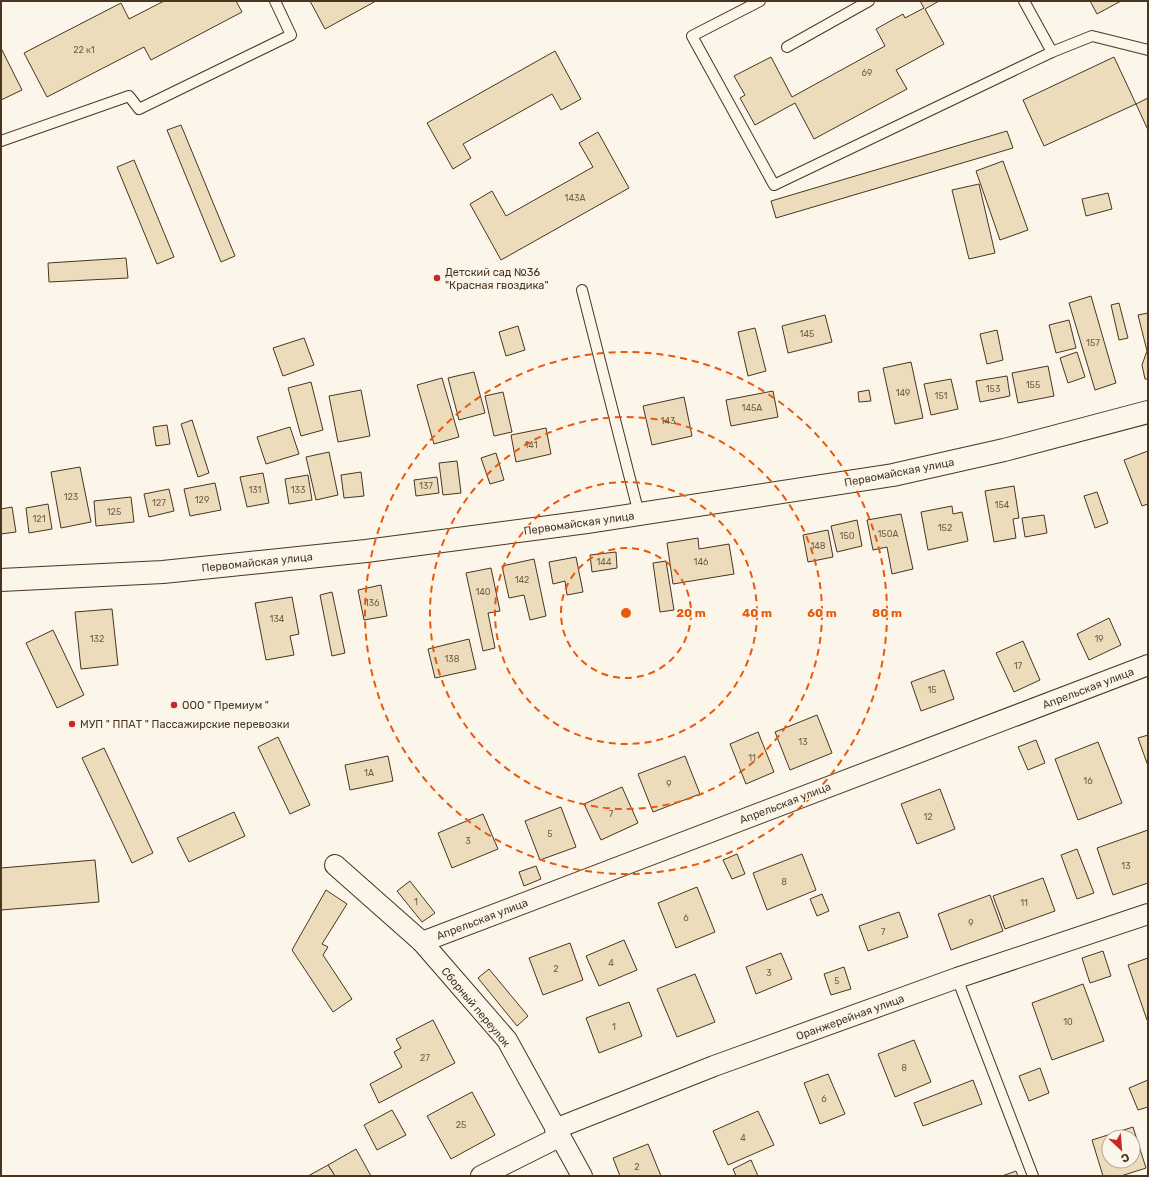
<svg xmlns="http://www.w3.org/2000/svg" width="1149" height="1177" viewBox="0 0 1149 1177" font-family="Rubik,sans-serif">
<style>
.building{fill:#ecdcbc;stroke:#4a3520;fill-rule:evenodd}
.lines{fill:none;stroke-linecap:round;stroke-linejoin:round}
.lane-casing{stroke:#4a3520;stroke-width:12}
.street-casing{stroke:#4a3520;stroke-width:22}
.secondary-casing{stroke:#4a3520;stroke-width:24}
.lane{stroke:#fbf6e9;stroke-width:10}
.street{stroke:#fbf6e9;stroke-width:20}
.secondary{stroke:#fbf6e9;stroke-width:22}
.ring{fill:none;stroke:#e8590c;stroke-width:2;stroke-dasharray:7 5}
.poi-dot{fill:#c62828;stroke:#fbf6e9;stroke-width:1.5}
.labels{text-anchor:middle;stroke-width:3;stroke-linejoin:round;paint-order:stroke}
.number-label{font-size:9px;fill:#725f47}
.poi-label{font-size:11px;fill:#4a3520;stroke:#fbf6e9;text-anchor:start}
.street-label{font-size:11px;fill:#4a3520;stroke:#fbf6e9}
.centre{fill:#e8590c;stroke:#fbf6e9;stroke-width:2}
.ring-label{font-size:12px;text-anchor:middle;font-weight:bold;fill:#e8590c;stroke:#fbf6e9;stroke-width:3;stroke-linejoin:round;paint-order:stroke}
</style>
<rect width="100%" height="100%" fill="#fbf6e9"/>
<g class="building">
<path d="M164,1H236L242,12L151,60L144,47L47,97L24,53L121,3L129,19Z"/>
<path d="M310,1H376L325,29Z"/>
<path d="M920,1H939L925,9L944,44L896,70L907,89L814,139L795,103L755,125L740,98L745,95L734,76L771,57L792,97L885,46L876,29L903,14L905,18L924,8Z"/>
<path d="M1090,1H1121L1097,14Z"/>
<path d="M1,48L22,90L1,100Z"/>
<path d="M555,51L581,99L561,110L552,94L463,144L471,158L453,169L427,123Z"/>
<path d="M1114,57L1136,104L1044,146L1023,100Z"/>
<path d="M1148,98V130L1136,104Z"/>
<path d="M181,125L235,256L221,262L167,130Z"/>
<path d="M1007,131L1013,148L776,218L771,201Z"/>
<path d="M598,132L629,188L501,260L470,204L492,191L506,216L593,167L579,143Z"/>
<path d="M134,160L174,257L157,264L117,167Z"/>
<path d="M1003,161L1028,230L1000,240L976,171Z"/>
<path d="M979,184L995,253L969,259L952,190Z"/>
<path d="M1108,193L1112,209L1086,216L1082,199Z"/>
<path d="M126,258L128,278L49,282L48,263Z"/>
<path d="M1091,296L1116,383L1095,390L1069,303Z"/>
<path d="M1119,303L1128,338L1119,340L1111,305Z"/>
<path d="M1148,313V379H1145L1142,365L1147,351L1138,315Z"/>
<path d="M825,315L832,342L788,353L782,326Z"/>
<path d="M1069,320L1076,348L1056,353L1049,325Z"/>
<path d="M518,326L525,350L506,356L499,332Z"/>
<path d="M755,328L766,371L748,376L738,332Z"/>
<path d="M997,330L1003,360L987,364L980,334Z"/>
<path d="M304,338L314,365L283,376L273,348Z"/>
<path d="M1077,352L1085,377L1068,383L1060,358Z"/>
<path d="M911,362L923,418L895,424L883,368Z"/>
<path d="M1048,366L1054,396L1018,403L1012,373Z"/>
<path d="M474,372L485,413L459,420L448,378Z"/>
<path d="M1007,376L1010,396L980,402L976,381Z"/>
<path d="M442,378L459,437L434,444L417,385Z"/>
<path d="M951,379L958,409L931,415L924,384Z"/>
<path d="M311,382L323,430L301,436L288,388Z"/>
<path d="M361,390L370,436L338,442L329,396Z"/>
<path d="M869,390L871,401L859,402L858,392Z"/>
<path d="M773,391L778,417L731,426L726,400Z"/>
<path d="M503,392L512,432L494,436L485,396Z"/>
<path d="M684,397L692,436L652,445L643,406Z"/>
<path d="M192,420L209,473L198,477L181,424Z"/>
<path d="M167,425L170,444L156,446L153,427Z"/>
<path d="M290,427L299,454L266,464L257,437Z"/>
<path d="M546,428L551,454L516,462L511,435Z"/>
<path d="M1148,451V504L1142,506L1124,460Z"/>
<path d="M329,452L338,495L316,500L306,457Z"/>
<path d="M496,453L504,480L490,484L481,458Z"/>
<path d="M457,461L461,493L443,495L439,463Z"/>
<path d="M80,467L91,522L61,528L51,472Z"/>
<path d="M361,472L364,496L344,498L341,475Z"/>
<path d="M263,473L269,503L247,507L240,477Z"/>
<path d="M308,475L312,500L289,504L285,479Z"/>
<path d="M437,477L439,493L416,496L414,480Z"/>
<path d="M215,483L221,510L190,516L184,489Z"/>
<path d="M1014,486L1019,518L1013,519L1016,538L994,542L985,491Z"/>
<path d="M169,489L174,511L149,517L144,494Z"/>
<path d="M1097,492L1108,523L1095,528L1084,496Z"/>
<path d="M131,497L134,522L96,526L94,501Z"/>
<path d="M48,504L52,529L29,533L26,508Z"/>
<path d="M952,506L953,514L962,512L968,541L928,550L921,512Z"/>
<path d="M12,507L16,532L1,534V509Z"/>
<path d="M901,514L913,569L892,574L887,547L873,550L867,520Z"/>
<path d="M1044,515L1047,533L1025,537L1022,518Z"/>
<path d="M857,520L862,546L837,552L831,526Z"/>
<path d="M828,530L833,557L808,562L803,535Z"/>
<path d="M698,538L699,549L729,544L734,574L673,584L667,543Z"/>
<path d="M616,552L617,568L592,572L590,555Z"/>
<path d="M576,557L583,592L567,595L565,581L553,584L549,562Z"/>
<path d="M534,559L546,616L530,620L524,595L509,598L502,566Z"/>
<path d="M666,561L674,610L660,612L653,563Z"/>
<path d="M491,568L500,611L488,613L495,648L483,651L466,573Z"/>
<path d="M381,585L387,616L364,620L358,590Z"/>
<path d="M332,592L345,653L332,656L320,595Z"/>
<path d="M292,597L299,634L290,636L294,655L266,660L255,603Z"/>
<path d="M112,609L118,665L81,669L75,612Z"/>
<path d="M1109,618L1121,645L1089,660L1077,634Z"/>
<path d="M53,630L84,695L57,708L26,643Z"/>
<path d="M469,639L476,669L435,678L428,649Z"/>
<path d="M1023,641L1040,680L1014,692L996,653Z"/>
<path d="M944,670L954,699L921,711L911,682Z"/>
<path d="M817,715L832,753L790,770L775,732Z"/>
<path d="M758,732L774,772L746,784L730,744Z"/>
<path d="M1148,735V766L1138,738Z"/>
<path d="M278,737L310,805L290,814L258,747Z"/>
<path d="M1036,740L1045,763L1028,770L1018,747Z"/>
<path d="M1098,742L1122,803L1078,820L1055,759Z"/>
<path d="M104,748L153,853L132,863L82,758Z"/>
<path d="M388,756L393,781L350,790L345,765Z"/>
<path d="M685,756L700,794L653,812L638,774Z"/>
<path d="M622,787L638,823L601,840L584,804Z"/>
<path d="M940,789L955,829L917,844L901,804Z"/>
<path d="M561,807L576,847L540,860L525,821Z"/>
<path d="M234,812L245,836L189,862L177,838Z"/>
<path d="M483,814L498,849L452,868L438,833Z"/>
<path d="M1148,830V883L1113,895L1097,848Z"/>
<path d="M1077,849L1094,893L1077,899L1061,855Z"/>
<path d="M737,854L745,874L732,879L723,860Z"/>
<path d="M802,854L816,890L767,910L753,873Z"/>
<path d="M95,860L99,902L1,910V868Z"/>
<path d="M536,866L541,879L524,886L519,872Z"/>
<path d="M1043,878L1055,911L1005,929L993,896Z"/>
<path d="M410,881L435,913L422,922L397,891Z"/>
<path d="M697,887L715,932L676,948L658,903Z"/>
<path d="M326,890L347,904L322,944L328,947L323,955L352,999L333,1012L292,950Z"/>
<path d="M822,894L829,911L817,916L810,899Z"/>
<path d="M990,895L1003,931L951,950L938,914Z"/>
<path d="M899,912L908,937L868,951L859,926Z"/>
<path d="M624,940L637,970L599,986L586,956Z"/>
<path d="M570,943L583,980L543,995L529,958Z"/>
<path d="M1103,951L1111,976L1090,983L1082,958Z"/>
<path d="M781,953L792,979L756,994L746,967Z"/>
<path d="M1148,958V1019L1147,1020L1128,965Z"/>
<path d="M844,967L851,989L831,995L824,974Z"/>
<path d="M489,969L528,1016L517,1026L478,978Z"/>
<path d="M695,974L715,1022L677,1037L657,989Z"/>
<path d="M1083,984L1104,1041L1052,1060L1032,1003Z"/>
<path d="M629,1002L642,1036L599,1053L586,1018Z"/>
<path d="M433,1020L455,1063L379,1103L370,1084L402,1067L394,1052L401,1048L396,1039Z"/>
<path d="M914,1040L931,1082L895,1097L878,1054Z"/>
<path d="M1040,1068L1049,1093L1029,1101L1019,1076Z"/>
<path d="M828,1074L845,1114L820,1124L804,1083Z"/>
<path d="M973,1080L982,1104L923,1126L914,1103Z"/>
<path d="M1148,1080V1107L1138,1110L1129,1088Z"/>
<path d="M472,1092L495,1135L451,1159L427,1116Z"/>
<path d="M392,1110L406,1135L377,1150L364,1125Z"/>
<path d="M758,1111L774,1145L728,1165L713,1131Z"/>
<path d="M1133,1127L1146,1168L1121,1176H1103L1092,1140ZM1109,1137H1133V1161H1109Z"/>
<path d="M648,1144L661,1176H620L613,1158Z"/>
<path d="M356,1149L371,1176H335L328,1165Z"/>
<path d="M751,1160L758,1176H736L733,1169Z"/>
<path d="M328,1165L335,1176H308Z"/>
<path d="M1016,1171L1018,1176H1002Z"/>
</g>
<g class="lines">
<defs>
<g id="lane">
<path d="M760,1L692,36L774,185L1052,52L1024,1"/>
<path d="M787,47L869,1"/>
<path d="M1052,52L1092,36L1148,50"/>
<path d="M1,141L129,96L139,109L291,35L275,1"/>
<path d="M582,290L639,514"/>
<path d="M957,978L1033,1176"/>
</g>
<g id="street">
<path d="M335,865L422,942L507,1040L582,1176"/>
<path d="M422,942L1148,665"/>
<path d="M555,1129L714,1066L957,978L1148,914"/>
<path d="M481,1176L559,1137"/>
</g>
<path id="secondary" d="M1,580L163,572L366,551L587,522L893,475L1004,450L1148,412"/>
</defs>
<use href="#lane" class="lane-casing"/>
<use href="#street" class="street-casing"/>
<use href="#secondary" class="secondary-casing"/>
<use href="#lane" class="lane"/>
<use href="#street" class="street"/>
<use href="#secondary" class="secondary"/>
</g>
<g class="ring">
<circle cx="626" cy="613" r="65"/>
<circle cx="626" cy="613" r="131"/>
<circle cx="626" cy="613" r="196"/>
<circle cx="626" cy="613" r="261"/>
</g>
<g class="poi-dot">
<circle cx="437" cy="278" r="4"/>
<circle cx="174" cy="705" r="4"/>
<circle cx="72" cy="724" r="4"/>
</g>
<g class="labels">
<g class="number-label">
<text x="84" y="53">22 к1</text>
<text x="867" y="76">69</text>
<text x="575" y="201">143А</text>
<text x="807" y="337">145</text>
<text x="1093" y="346">157</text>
<text x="1033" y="388">155</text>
<text x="993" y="392">153</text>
<text x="903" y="396">149</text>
<text x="941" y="399">151</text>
<text x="752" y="411">145А</text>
<text x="668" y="424">143</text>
<text x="531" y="448">141</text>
<text x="426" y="489">137</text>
<text x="255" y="493">131</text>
<text x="298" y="493">133</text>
<text x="71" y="500">123</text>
<text x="202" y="503">129</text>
<text x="159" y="506">127</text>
<text x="1002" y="508">154</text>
<text x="114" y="515">125</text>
<text x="39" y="522">121</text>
<text x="945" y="531">152</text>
<text x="888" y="537">150А</text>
<text x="847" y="539">150</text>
<text x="818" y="549">148</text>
<text x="604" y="565">144</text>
<text x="701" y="565">146</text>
<text x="522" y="583">142</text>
<text x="483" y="595">140</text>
<text x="372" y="606">136</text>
<text x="277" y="622">134</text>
<text x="97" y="642">132</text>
<text x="1099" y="642">19</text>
<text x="452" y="662">138</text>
<text x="1018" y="669">17</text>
<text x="932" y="693">15</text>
<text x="803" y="745">13</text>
<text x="752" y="761">11</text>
<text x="369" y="776">1А</text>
<text x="1088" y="784">16</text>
<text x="669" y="787">9</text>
<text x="611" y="817">7</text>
<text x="928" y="820">12</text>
<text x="550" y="837">5</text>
<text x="468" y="844">3</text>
<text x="1126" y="869">13</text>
<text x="784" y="885">8</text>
<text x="416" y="905">1</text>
<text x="1024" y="906">11</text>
<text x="686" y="921">6</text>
<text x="971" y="926">9</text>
<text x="883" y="935">7</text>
<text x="611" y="966">4</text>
<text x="556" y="972">2</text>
<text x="769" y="976">3</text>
<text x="837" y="984">5</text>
<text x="1068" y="1025">10</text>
<text x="614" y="1030">1</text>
<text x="425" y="1061">27</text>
<text x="904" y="1071">8</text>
<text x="824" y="1102">6</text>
<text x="461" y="1128">25</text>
<text x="743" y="1141">4</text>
<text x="637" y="1170">2</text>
</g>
<g class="poi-label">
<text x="445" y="276">Детский сад №36<tspan x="445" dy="13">"Красная гвоздика"</tspan></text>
<text x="182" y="709">ООО " Премиум "</text>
<text x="80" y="728">МУП " ППАТ " Пассажирские перевозки</text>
</g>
<g class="street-label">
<text transform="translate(899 472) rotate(-11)" y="4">Первомайская улица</text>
<text transform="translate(579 523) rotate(-8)" y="4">Первомайская улица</text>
<text transform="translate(257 562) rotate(-6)" y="4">Первомайская улица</text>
<text transform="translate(1088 688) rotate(-21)" y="4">Апрельская улица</text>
<text transform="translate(785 803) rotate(-21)" y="4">Апрельская улица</text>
<text transform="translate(482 919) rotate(-21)" y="4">Апрельская улица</text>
<text transform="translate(476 1007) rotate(50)" y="4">Сборный переулок</text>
<text transform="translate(850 1017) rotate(-20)" y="4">Оранжерейная улица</text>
</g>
</g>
<circle cx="626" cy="613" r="6" class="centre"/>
<g class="ring-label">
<text x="691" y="617">20 m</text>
<text x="757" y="617">40 m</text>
<text x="822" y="617">60 m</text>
<text x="887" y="617">80 m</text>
</g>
<rect width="1149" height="1177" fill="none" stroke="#4a3520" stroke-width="4"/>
<g transform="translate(1121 1149) rotate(154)"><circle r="19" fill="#fbf6e9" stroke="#b4a999"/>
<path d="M0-3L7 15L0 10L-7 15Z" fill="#c62828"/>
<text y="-6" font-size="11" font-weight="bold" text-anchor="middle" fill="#4a3520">С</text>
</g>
</svg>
